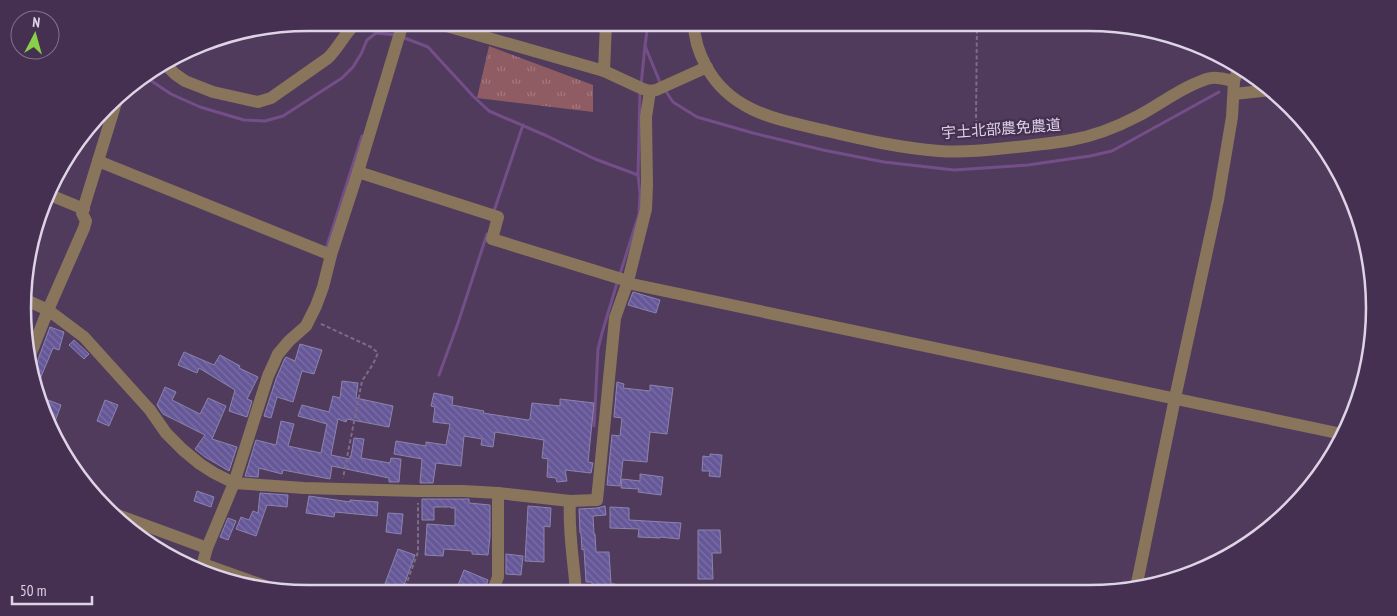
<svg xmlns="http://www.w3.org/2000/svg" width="1397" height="616" viewBox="0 0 1397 616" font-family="'PT Sans Narrow','Noto Sans JP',sans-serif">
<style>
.grass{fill:url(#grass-tufts)}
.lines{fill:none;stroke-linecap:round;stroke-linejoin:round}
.stream{stroke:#744e89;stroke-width:3}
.building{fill:url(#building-back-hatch);stroke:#8b84ad}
.path{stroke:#7d6b88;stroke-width:2;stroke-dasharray:4 2.5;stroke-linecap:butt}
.minor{stroke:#89755b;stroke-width:12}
.labels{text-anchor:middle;stroke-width:4.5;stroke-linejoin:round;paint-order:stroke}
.street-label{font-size:15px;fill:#dfd3e7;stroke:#453051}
.rim{fill:none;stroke:#dfd3e7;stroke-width:2.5}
</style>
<defs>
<pattern id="grass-tufts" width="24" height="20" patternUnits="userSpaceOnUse" patternTransform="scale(1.25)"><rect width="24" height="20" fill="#8e5c62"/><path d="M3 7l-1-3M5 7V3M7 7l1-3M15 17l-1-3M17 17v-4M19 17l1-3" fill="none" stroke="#a37a80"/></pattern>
<pattern id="building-back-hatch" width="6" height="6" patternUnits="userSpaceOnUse" patternTransform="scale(1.25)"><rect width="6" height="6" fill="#665898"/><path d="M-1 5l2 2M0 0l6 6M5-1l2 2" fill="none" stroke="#7b6fa6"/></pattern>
</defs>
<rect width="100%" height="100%" fill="#503b5c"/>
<path class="grass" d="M489,46L593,85V112L477,98Z"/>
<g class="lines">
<g class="stream">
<path d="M648,23L645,46L661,85"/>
<path d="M402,37L428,47L473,96L489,111L547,136L595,159L638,175"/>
<path d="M147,78L171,94L200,107L244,120L265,121L283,116L342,78L353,67L361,54L367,40L376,33L396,35"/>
<path d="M1250,82L1255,80"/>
<path d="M641,85L645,46"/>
<path d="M665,90L673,102L697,117L753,133L823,150L884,162L954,170L1028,165L1090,156L1112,151L1219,92"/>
<path d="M494,211L523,125"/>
<path d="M326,249L362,136"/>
<path d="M620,274L639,214L640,193L638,175L640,91"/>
<path d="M439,375L458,323L487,234"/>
<path d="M594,426L598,349L602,333L618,280"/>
</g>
</g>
<g class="building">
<path d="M633,292L660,300L656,313L628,305Z"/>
<path d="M50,327L64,332L59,350L53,348L38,384L32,365L35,364L36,365Z"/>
<path d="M74,340L89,354L84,359L69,345Z"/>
<path d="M300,344L322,350L314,374L302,371L293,402L277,397L271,418L264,416L276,379L285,358L286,357L295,361Z"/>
<path d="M184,352L214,365L220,355L240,366L239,368L258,377L247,399L252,401L247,417L229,411L235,390L199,368L197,373L178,365Z"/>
<path d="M342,381L358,383L356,398L393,406L389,427L347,419L346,422L338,419L331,455L350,459V456H351L354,438L364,439L361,458L390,463L391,458L401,459L399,482H389V478L332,466L330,479L283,470L282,474L259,468L258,477L245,476L256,440L276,445L281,421L294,424L288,446L321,453L327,424L298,416L302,405L329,412L333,396L340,398Z"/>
<path d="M617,382L624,384L623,388L650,391V385L673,388L667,434L650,432L647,462L623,460L620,486L607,485L612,435L620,436L622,418L614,417Z"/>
<path d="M165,387L176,392L172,400L200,414L208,398L226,406L212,439L237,447L229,471L205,457L195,449L205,435L163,414L157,405Z"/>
<path d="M434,393L453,397L452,405L484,411L483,413L528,420L530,419L532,403L560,406V399L594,403L588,462L593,463L591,473L565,470L567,481L557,482L556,478L547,477L548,459L542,458L544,440L495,432L493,447L481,445L482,439L464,436L461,466L436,463L433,483H420L422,459L394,454L396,441L426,446V442L446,445L450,424L433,422L435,407L431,406Z"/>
<path d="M48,400L61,405L53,427L46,407Z"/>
<path d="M105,400L118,405L109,426L97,421Z"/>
<path d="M710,454L722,455L720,477L709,476L710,471H702L703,456L710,457Z"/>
<path d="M640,474L663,477L661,495L638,492L639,489L621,488L622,479L640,481Z"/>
<path d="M197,491L214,497L211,507L194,501Z"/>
<path d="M260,493L288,495L287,507L267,505L256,536L236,529L241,517L249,520L253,511L258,513Z"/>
<path d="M309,496L350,502V500L378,502L377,516L335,512L334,517L306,513Z"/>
<path d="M422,499H469V503L490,505V536L488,555L472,554V551L444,549L443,556L425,555L427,524L455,526V508H451V507H434V520H422Z"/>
<path d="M528,506L551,508L550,527L544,526V562L525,561Z"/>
<path d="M605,506L606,515L593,516L594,534H595L596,552H609L611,584H615V593H592V582H586L584,549L582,550L581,533H580L579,509L597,508Z"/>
<path d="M610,507L629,508V520L681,523L679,539L660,537V538L638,537L639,529L610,528Z"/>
<path d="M388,513L403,514L401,534L386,532Z"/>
<path d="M228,518L236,521L228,540L220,537Z"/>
<path d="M698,530H720L721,553H712L713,579H698Z"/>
<path d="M398,549L415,555L401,593H395L383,589Z"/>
<path d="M506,554L523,556L521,575L506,574Z"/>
<path d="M464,570L488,580L484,593H455Z"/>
</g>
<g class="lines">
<g class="path">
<path d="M977,23L976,118L979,140"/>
<path d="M977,28L1010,23"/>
<path d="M321,324L371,347L378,353L373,364L362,381L343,478"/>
<path d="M403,593L418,552V503"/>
</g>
<g class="minor">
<path d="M436,23L604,71L643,89L650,91L656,90L707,67"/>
<path d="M694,23C694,37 699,53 706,66C731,113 780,120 827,131C865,140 901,148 939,151C968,153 997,149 1026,146C1041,144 1056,143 1071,140C1094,136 1117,127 1138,116C1157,106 1174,93 1194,84C1200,82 1206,78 1212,78C1219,77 1227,80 1234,81"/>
<path d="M167,66L175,74L185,81L213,92L258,102L271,98L328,58C339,47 345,33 356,23"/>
<path d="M604,71L606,23"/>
<path d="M1234,94L1271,90"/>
<path d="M98,161L331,255"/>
<path d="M358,172L498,217L492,239L628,281"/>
<path d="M50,195L84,209"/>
<path d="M627,283L1342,434"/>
<path d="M26,300L48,310L84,337L150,410L166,433L183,450L200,464L214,473L234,483L304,488L418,491H463L498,493L570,501L597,500L615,318L628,281L646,209L647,185L646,117L650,91"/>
<path d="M29,358L48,310L84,228L86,221L82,213L118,96"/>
<path d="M570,501C568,532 574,562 576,593"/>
<path d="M112,513L207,548"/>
<path d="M203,564L268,587"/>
<path d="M201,570L207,548L234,483L268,376L278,354L289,341L306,326L316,306L323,287L331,255L358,172L403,23"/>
<path d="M1136,588L1175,398L1218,200L1232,117L1234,81L1238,70"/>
<path d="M492,593L498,577V493"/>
</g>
</g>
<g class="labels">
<g class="street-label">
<text transform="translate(1001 129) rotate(-4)" y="5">宇土北部農免農道</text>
</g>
</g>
<path d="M0 0H1397V616H0ZM308 31H1089A277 277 0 0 1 1366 308V308A277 277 0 0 1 1089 585H308A277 277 0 0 1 31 308V308A277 277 0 0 1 308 31Z" fill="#453051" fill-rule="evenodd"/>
<path class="rim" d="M308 31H1089A277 277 0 0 1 1366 308V308A277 277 0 0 1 1089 585H308A277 277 0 0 1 31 308V308A277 277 0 0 1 308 31Z"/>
<g transform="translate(35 35) rotate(6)"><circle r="24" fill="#453051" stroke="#83718d"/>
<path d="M0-4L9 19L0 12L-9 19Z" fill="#89cf48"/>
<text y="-8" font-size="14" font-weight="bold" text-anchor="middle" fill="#dfd3e7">N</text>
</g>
<path d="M12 596v8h80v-8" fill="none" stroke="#dfd3e7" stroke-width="2.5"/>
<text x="20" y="596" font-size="15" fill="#dfd3e7" stroke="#453051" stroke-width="4" paint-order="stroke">50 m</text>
</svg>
